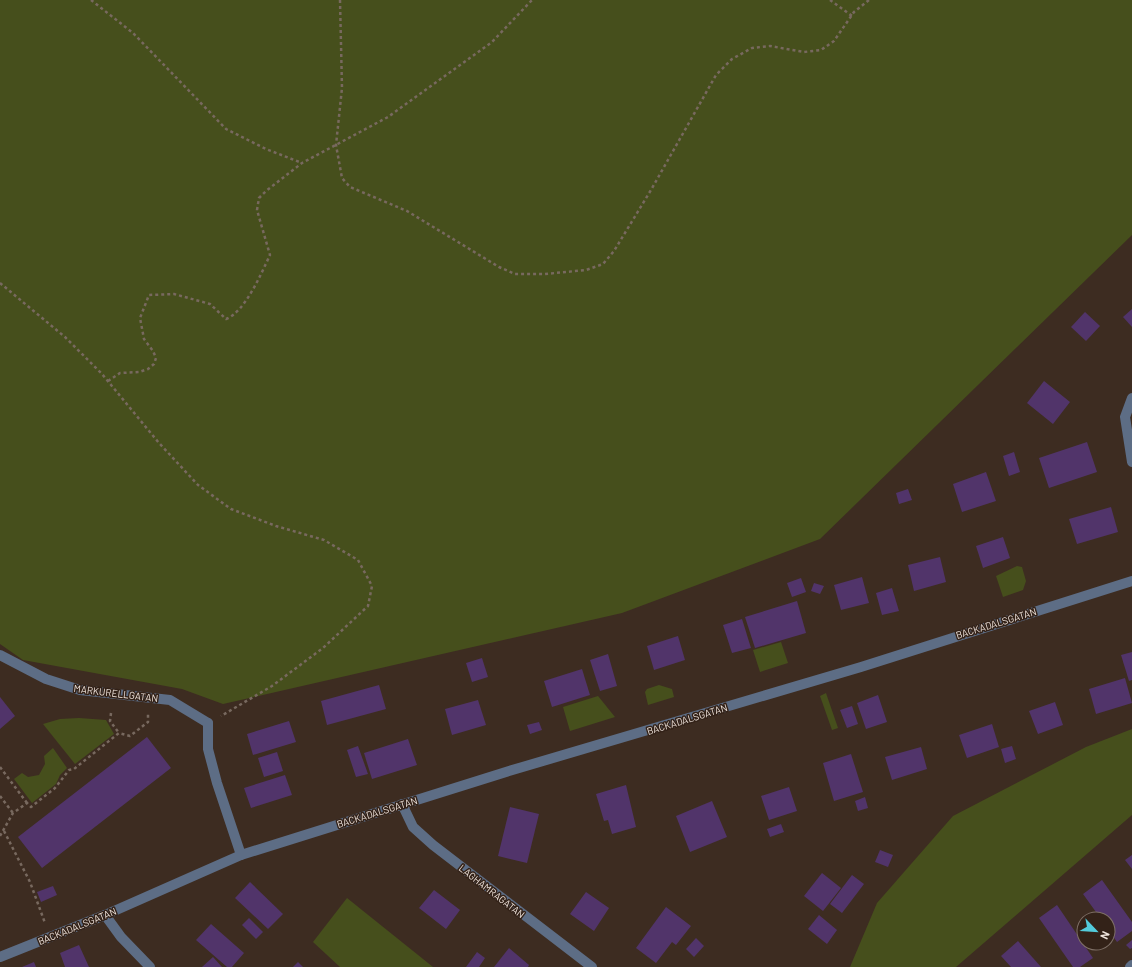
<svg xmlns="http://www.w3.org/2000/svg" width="1132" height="967" viewBox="0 0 1132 967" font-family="Barlow,sans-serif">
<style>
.green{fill:#464f1c}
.building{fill:#51346a}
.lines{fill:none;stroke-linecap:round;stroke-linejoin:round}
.path{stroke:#78695f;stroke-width:2.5;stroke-dasharray:3 3;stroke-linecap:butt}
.service{stroke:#5d6d85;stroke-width:10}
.minor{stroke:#5d6d85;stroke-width:10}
.labels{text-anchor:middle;stroke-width:3;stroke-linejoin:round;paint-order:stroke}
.street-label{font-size:10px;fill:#f0e5de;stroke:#332218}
</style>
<rect width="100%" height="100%" fill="#3d2c21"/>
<g class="green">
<path d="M0,0H1132V235L820,539L622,613L223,704L182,689L23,660L0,644Z"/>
<path d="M1017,566L1022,567L1026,581L1023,590L1003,597L996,576Z"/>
<path d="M781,642L788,663L760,672L753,650Z"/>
<path d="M659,685L672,689L674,697L648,705L645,692L647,689Z"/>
<path d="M826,693L838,728L832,730L820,696Z"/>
<path d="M598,696L615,717L570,731L563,707Z"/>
<path d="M79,718L106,720L114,734L75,764L43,724L60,719Z"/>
<path d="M1132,729V815L956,967H850L877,903L953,816L1086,747Z"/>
<path d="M53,748L67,768L60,775L56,784L32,803L14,779L22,773L28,777L39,775L45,764L44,756Z"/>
<path d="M347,898L433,967H340L313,942Z"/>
</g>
<g class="building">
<path d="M1132,309V327L1123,317Z"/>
<path d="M1085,312L1100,326L1086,341L1071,327Z"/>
<path d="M1044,381L1070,402L1053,424L1027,403Z"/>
<path d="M1087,442L1097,472L1049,488L1039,458Z"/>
<path d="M1014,452L1020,472L1009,476L1003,456Z"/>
<path d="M986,472L996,501L962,512L953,484Z"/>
<path d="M908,489L912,500L899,504L896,493Z"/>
<path d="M1111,507L1118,532L1077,544L1069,519Z"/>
<path d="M1003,537L1010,558L983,568L976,546Z"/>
<path d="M940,557L946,582L914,591L908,565Z"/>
<path d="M862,577L869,603L841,610L834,585Z"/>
<path d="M801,578L806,592L792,597L787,583Z"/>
<path d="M814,583L824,586L820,594L811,591Z"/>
<path d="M892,588L899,611L882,615L876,593Z"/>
<path d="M797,601L806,633L755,648L745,617Z"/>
<path d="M742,619L751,648L732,653L723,625Z"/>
<path d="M678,636L685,660L654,670L647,646Z"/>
<path d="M1132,652V680L1129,681L1121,655Z"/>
<path d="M608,654L617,686L600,691L590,660Z"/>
<path d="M482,658L488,677L472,682L466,663Z"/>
<path d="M582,669L590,695L552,707L544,681Z"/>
<path d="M1125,678L1132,703L1096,714L1089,689Z"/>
<path d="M379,685L386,709L327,725L321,701Z"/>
<path d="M878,695L887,722L866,729L857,703Z"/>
<path d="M0,697L15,716L0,729Z"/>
<path d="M478,700L486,725L452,735L445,709Z"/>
<path d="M1055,702L1063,725L1038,734L1029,711Z"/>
<path d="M852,706L858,724L847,728L840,710Z"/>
<path d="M289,721L296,742L253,755L247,734Z"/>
<path d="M539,722L542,730L530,734L527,725Z"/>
<path d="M992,724L999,747L967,758L959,735Z"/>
<path d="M147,737L171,768L42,868L18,837Z"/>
<path d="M408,739L417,765L372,779L364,753Z"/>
<path d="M358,746L368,774L356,777L347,750Z"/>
<path d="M1012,746L1016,759L1005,763L1001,749Z"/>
<path d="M921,747L927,769L892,780L885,757Z"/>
<path d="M277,752L283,771L264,777L258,758Z"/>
<path d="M851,754L863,792L834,801L823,763Z"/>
<path d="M285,775L292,795L251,808L244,788Z"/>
<path d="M626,785L636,827L612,834L608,820L604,821L596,794Z"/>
<path d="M789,787L797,811L769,820L761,796Z"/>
<path d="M865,797L868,808L858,811L855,801Z"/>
<path d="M712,801L727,837L690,852L676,816Z"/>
<path d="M510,807L539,814L527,863L498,856Z"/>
<path d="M781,824L784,832L770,837L767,829Z"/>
<path d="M880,850L893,855L888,867L875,862Z"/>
<path d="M1132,855V869L1125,860Z"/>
<path d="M822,873L841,888L823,911L804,896Z"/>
<path d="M852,875L864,884L842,913L830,904Z"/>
<path d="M1102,880L1132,922V931L1117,942L1108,929V919H1101L1083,894Z"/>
<path d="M250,882L283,914L268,929L235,898Z"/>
<path d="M53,886L57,895L41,902L37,892Z"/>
<path d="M434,890L460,910L446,929L419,908Z"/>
<path d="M586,892L609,908L594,931L570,914Z"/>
<path d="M1057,905L1093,958L1080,967H1073L1039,918Z"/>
<path d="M666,907L691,926L676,945L672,942L656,963L636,948Z"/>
<path d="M819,915L837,930L827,944L808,929Z"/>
<path d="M249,918L263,932L256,939L242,925Z"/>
<path d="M211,924L244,953L232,967H227L196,940Z"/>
<path d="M696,938L704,946L694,957L686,949Z"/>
<path d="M1132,940V948L1130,949L1126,945Z"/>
<path d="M1018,941L1041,967H1011L1001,956Z"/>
<path d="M79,945L89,967H65L60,953Z"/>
<path d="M509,948L529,965L528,967H494Z"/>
<path d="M477,952L485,958L479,967H466Z"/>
<path d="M213,957L222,967H202Z"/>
<path d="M34,962L36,967H22Z"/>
<path d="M298,962L303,967H293Z"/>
</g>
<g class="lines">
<g class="path">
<path d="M91,0L133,33L226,129L266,149L302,163"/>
<path d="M340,0L342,88L336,145L342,178L350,187L407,211L499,267L515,274H545L586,270L603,264L614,251L651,190L716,75L732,59L752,48L770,46L804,52L821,50L834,41L854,12L869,0"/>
<path d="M830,0L852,16"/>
<path d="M0,283L65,337L102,374L159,443L198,485L231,509L276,526L324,540L358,560L372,586L368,606L323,648L272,686L221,716"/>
<path d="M108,381L120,373L139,372L148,369L154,364L156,358L153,351L144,339L140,318L149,295L174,294L210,304L226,319C245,312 261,274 270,255L257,210L259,198L266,191L302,163L388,117L492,42L532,0"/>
<path d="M111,713L110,721L119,733"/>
<path d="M0,767L27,803"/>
<path d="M0,796L13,813"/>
<path d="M4,831L30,882L45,923"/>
<path d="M0,836L13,813L27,803L31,807L55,788L69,770L74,769L119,733L130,736L148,722V714"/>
</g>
<path class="service" d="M0,655L46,679L80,690L170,700L208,723"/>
<g class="minor">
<path d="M1132,398L1125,417L1132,462"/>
<path d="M208,723V749L217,783L241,855"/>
<path d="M402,804L413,827L433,845L592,967"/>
<path d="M105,915L121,937L150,967"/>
<path d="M0,957L105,915L241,855L509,771L861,667L1132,581"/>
<path d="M1130,967L1132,965"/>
</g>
</g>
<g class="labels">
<g class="street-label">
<text transform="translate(996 623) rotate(-17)" y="4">BACKADALSGATAN</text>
<text transform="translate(116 693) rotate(7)" y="4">MARKURELLGATAN</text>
<text transform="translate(687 719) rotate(-17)" y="4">BACKADALSGATAN</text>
<text transform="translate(377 812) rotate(-17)" y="4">BACKADALSGATAN</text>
<text transform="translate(492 891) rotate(38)" y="4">LAGHAMRAGATAN</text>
<text transform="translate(77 926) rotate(-22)" y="4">BACKADALSGATAN</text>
</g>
</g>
<g transform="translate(1096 931) rotate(115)"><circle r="19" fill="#332218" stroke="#7f7067"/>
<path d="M0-3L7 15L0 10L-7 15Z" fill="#53cbdb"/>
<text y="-6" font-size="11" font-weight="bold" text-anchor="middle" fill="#f0e5de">N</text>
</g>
</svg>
